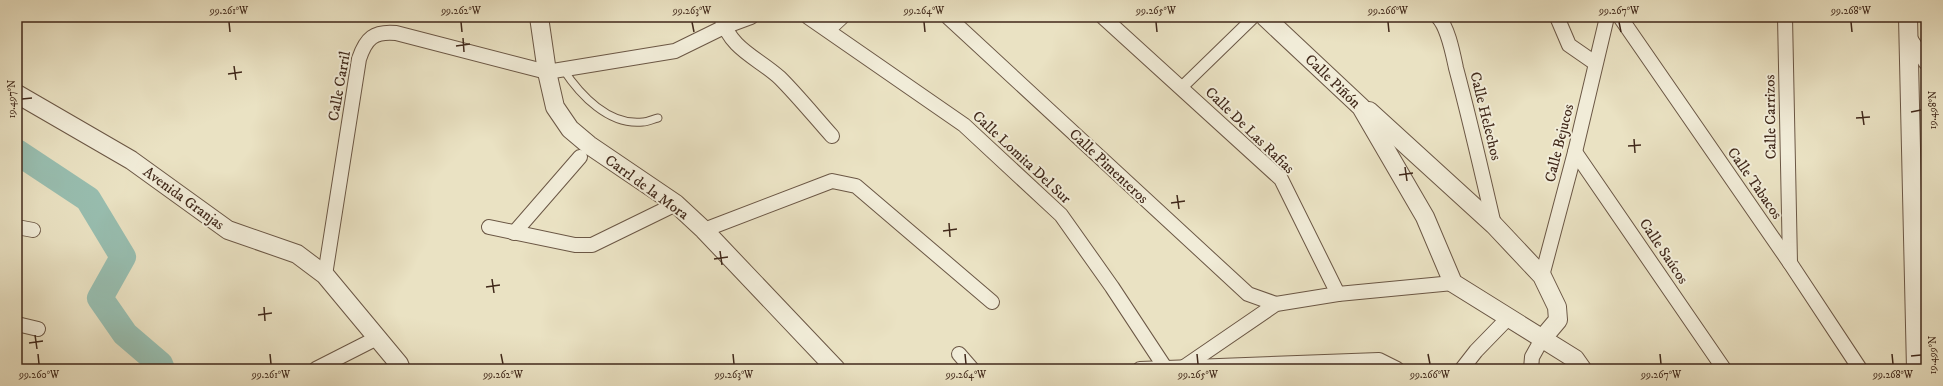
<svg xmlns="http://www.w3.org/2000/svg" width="1943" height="386" viewBox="0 0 1943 386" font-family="'IM FELL DW Pica',serif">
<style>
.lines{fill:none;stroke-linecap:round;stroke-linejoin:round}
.river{stroke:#98beb0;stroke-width:26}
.service-casing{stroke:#6b5745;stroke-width:9}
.pedestrian-casing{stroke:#6b5745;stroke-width:13}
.minor-casing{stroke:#6b5745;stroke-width:16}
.tertiary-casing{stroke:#6b5745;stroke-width:20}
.service{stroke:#f1ecd8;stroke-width:7}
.pedestrian{stroke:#f1ecd8;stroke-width:11}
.minor{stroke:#f1ecd8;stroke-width:14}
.tertiary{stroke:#f1ecd8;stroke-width:18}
.ticks{fill:none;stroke:#41291b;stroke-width:1.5}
.labels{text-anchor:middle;stroke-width:4;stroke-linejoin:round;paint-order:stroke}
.street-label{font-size:15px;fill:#41291b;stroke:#f1ecd8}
.neatline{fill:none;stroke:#41291b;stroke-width:1.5}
.ticks-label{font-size:10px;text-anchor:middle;fill:#41291b}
</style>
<rect width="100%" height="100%" fill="#eae2c3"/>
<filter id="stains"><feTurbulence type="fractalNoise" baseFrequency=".005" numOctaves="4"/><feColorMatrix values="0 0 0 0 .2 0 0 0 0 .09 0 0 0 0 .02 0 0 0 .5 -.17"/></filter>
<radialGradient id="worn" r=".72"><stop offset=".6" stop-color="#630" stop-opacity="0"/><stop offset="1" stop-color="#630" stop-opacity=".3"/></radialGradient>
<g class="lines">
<path class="river" d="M17,152L88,199L123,257L100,298L125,334L160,364L162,369"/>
<defs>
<path id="service" d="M563,69C580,95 609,126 643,122C648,122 653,119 658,118"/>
<path id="pedestrian" d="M1181,88L1254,17"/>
<g id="minor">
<path d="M721,17C731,50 757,57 780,78C798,96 815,117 832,136"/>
<path d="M808,17L964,125L1061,215L1112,287L1166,369"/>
<path d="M948,17L1248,294L1276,304"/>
<path d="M1103,17L1281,179L1338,294"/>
<path d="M1438,17C1448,27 1453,54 1456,68C1470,120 1482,173 1494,225"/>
<path d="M1557,17L1569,45L1595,63"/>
<path d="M1620,17L1790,263L1860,369"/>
<path d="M1785,17L1790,263"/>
<path d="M828,30L842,17"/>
<path d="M1908,35L1926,63"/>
<path d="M1575,152L1724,369"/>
<path d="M17,227L33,230"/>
<path d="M489,227L575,245H592L676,204"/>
<path d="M704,230L832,181L856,186L992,302"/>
<path d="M514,233L580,157"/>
<path d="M325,275L359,59C366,38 374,31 396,33L547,72L675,51L724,27L751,17"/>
<path d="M1542,276L1575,152L1607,17"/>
<path d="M17,324L38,329"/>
<path d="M959,354L972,369"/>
<path d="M1184,367L1276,304L1338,294L1453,283"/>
<path d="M316,369L377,338"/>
<path d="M1140,369L1379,360L1397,369"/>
<path d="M1462,369L1476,351L1509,317"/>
<path d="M1531,369L1532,357L1542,339"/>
</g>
<g id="tertiary">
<path d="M539,17L547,72L555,107L570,129L589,145L676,204L704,230L836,369"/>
<path d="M1265,17L1361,107L1425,217L1453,283L1575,359L1582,369"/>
<path d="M1908,17L1916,369"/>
<path d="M17,94L131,160L228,230L297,254L325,275L399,364L401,369"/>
<path d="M1369,111L1494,225L1542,276L1557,307L1558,320L1542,339"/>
</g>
</defs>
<use href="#service" class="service-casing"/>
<use href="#pedestrian" class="pedestrian-casing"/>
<use href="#minor" class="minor-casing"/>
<use href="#tertiary" class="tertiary-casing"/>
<use href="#service" class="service"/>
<use href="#pedestrian" class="pedestrian"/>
<use href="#minor" class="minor"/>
<use href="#tertiary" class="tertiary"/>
</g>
<path class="ticks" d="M229,22L230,32M461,22L462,32M692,22L694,32M924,22L925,32M1156,22L1157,32M1388,22L1389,32M1619,22L1621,32M1851,22L1852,32M463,38L464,52M456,46L470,44M234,66L236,80M228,74L242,72M22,99L32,98M1862,111L1864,125M1911,112L1921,110M1856,118L1870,117M1634,139L1635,153M1628,146L1641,145M1405,167L1407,181M1399,175L1413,173M1177,195L1179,209M1171,203L1185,201M949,223L950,237M943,231L957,229M720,251L722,265M714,259L728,257M492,279L494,293M486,287L500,285M264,307L265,321M258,315L272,313M35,335L37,349M29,343L43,341M38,354L39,364M270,354L271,364M501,354L503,364M733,354L734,364M965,354L966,364M1197,354L1198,364M1428,354L1430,364M1660,354L1661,364M1892,354L1893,364M1911,356L1921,355"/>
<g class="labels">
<g class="street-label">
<text transform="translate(1333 81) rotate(44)" y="5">Calle Piñón</text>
<text transform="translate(339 86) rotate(-80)" y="5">Calle Carril</text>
<text transform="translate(1486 116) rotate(76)" y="5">Calle Helechos</text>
<text transform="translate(1770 117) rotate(-91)" y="5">Calle Carrizos</text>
<text transform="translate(1250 130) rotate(44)" y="5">Calle De Las Rafias</text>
<text transform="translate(1559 143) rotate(-76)" y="5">Calle Bejucos</text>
<text transform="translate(1022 157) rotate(43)" y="5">Calle Lomita Del Sur</text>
<text transform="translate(1109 166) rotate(43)" y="5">Calle Pimenteros</text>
<text transform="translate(1755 183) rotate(55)" y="5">Calle Tabacos</text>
<text transform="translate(647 187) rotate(36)" y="5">Carrl de la Mora</text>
<text transform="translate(184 198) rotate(36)" y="5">Avenida Granjas</text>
<text transform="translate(1664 251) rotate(56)" y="5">Calle Saúcos</text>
</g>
</g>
<rect width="1943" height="386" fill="none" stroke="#eae2c3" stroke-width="44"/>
<rect x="22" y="22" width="1899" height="342" class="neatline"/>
<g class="ticks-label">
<text x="229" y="14">99.261°W</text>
<text x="461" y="14">99.262°W</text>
<text x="692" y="14">99.263°W</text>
<text x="924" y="14">99.264°W</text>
<text x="1156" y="14">99.265°W</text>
<text x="1388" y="14">99.266°W</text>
<text x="1619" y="14">99.267°W</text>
<text x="1851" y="14">99.268°W</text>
<text transform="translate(11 99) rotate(-90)" y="4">19.497°N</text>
<text transform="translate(1932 110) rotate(-90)" y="4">19.498°N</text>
<text transform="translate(1932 355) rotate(-90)" y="4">19.499°N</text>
<text x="39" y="378">99.260°W</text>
<text x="271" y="378">99.261°W</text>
<text x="503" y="378">99.262°W</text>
<text x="734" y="378">99.263°W</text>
<text x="966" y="378">99.264°W</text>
<text x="1198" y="378">99.265°W</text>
<text x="1430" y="378">99.266°W</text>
<text x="1661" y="378">99.267°W</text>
<text x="1893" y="378">99.268°W</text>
</g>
<rect width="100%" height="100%" filter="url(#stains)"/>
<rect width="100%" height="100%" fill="url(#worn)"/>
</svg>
